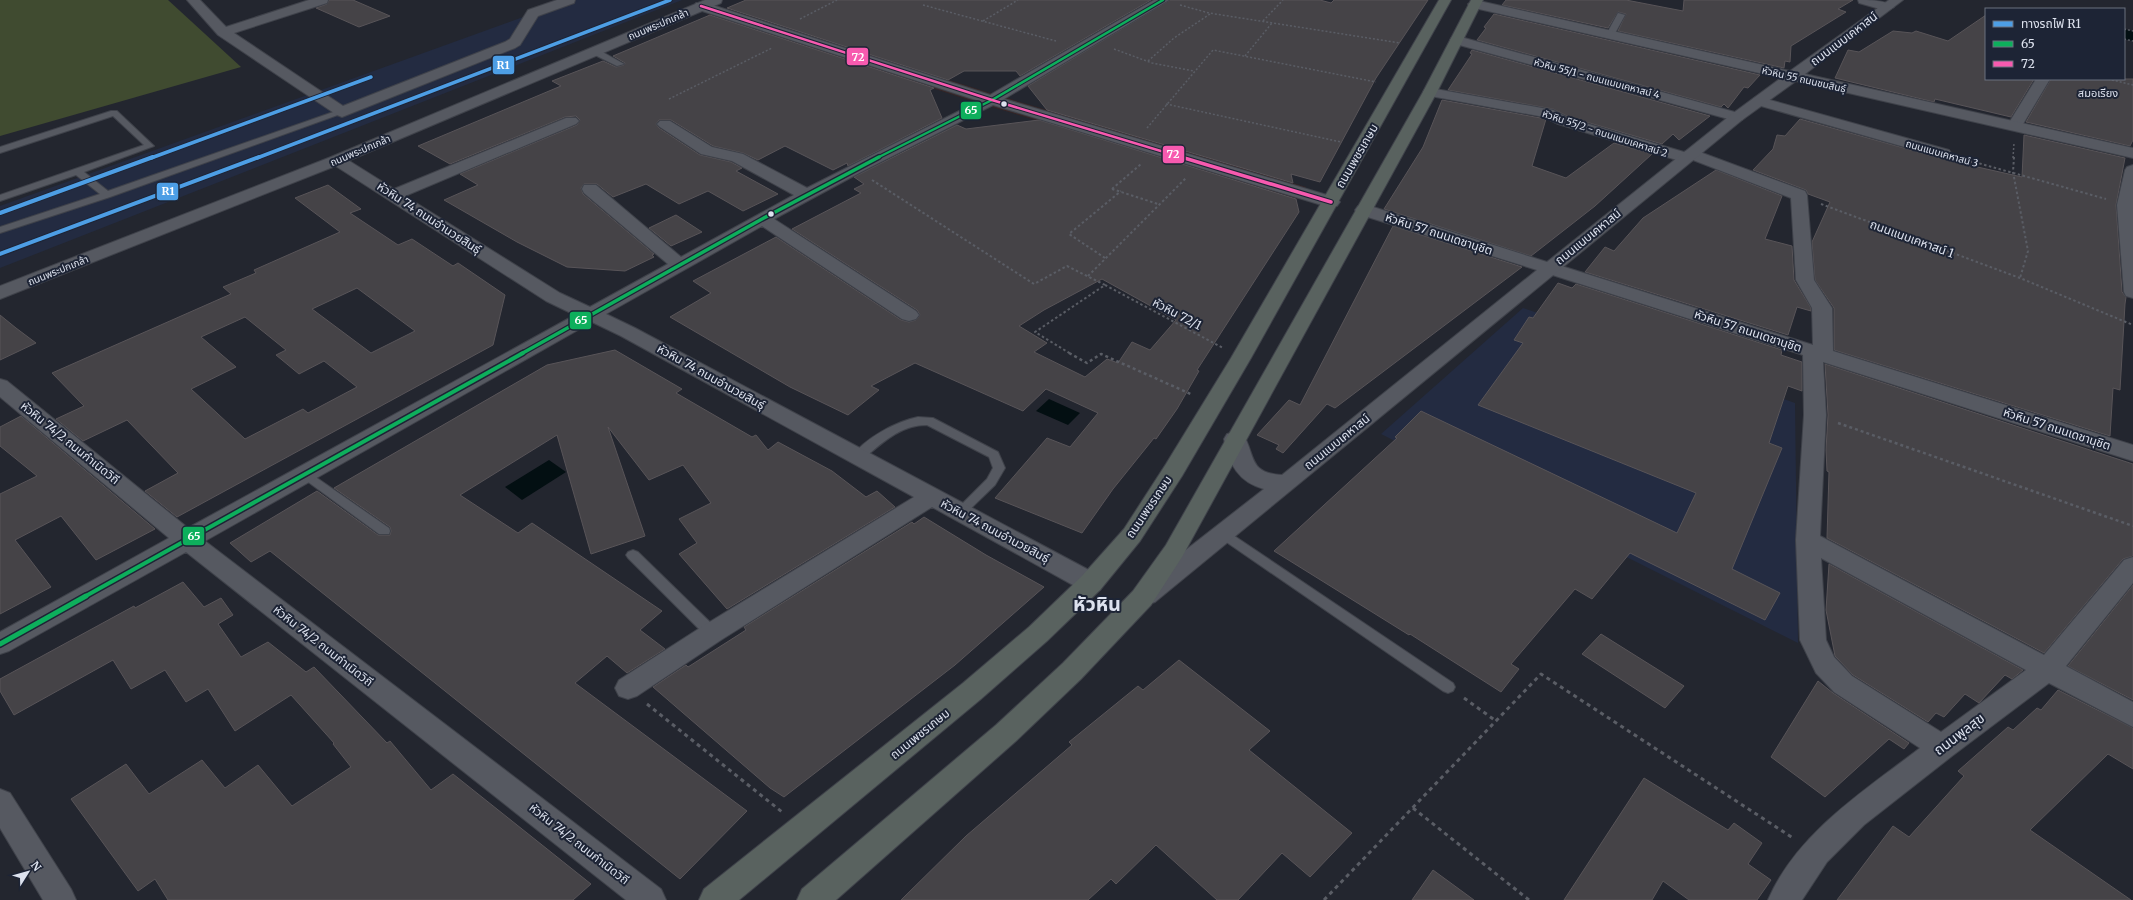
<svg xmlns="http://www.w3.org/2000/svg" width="2133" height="900" viewBox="0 0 2133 900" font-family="Merriweather,'Noto Sans Thai',serif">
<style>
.commercial{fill:#362627}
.built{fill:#232b41}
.green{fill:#404b30}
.water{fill:#030f12}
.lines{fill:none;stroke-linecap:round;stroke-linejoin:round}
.canal{fill:#030f12;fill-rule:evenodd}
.building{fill:#454347;stroke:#585458;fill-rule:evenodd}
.service-casing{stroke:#3f424a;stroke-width:2}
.minor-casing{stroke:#3f424a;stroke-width:2}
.tertiary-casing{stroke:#3f424a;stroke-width:2}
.primary-casing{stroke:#3f424a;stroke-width:2}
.path-far3{stroke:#5a5d65;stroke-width:1.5;stroke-dasharray:2 2;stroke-linecap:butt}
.path-far2{stroke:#5a5d65;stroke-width:2;stroke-dasharray:2.5 2.5;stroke-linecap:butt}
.path-far1{stroke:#5a5d65;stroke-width:2.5;stroke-dasharray:3 3;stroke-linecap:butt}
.path{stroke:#5a5d65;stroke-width:3;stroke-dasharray:4 4;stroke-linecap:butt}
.service{fill:#565961;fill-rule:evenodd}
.minor{fill:#565961;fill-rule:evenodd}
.tertiary{fill:#565961;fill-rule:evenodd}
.primary{fill:#59625f;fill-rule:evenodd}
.bus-1-far3-casing{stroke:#1d2435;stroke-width:4.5}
.bus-1-far2-casing{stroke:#1d2435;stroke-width:6}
.bus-1-far1-casing{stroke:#1d2435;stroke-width:7}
.bus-1-casing{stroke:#1d2435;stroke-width:8}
.bus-2-far1-casing{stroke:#1d2435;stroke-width:4.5}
.bus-2-casing{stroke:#1d2435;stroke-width:6}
.bus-1-far3{stroke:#0daf5c;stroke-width:2.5}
.bus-1-far2{stroke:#0daf5c;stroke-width:3.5}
.bus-1-far1{stroke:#0daf5c;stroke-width:4}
.bus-1{stroke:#0daf5c;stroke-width:5}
.bus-2-far1{stroke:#f75aaf;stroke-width:2.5}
.bus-2{stroke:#f75aaf;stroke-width:3.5}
.rail-1-far1-casing{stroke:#1d2435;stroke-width:5.5}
.rail-1-casing{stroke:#1d2435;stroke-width:6}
.rail-1-far1{stroke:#4d9ee5;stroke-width:3.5}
.rail-1{stroke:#4d9ee5;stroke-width:4}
.bus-dot{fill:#dde2ee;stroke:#1d2435;stroke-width:1.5}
.labels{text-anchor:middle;stroke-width:4;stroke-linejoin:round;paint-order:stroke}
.far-street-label{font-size:10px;fill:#dde2ee;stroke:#1d2435}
.far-neighbourhood-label{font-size:11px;fill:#dde2ee;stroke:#1d2435}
.street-label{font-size:12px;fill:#dde2ee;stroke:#1d2435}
.near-street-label{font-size:14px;fill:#dde2ee;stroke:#1d2435}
.town-label{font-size:20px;font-weight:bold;fill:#dde2ee;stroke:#1d2435}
.line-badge{stroke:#1d2435;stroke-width:1.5}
.badge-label{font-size:11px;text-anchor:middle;font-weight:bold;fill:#fff}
</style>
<rect width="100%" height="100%" fill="#23262f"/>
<path class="commercial" d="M724,8L987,92L1306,187L1298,199L972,101L707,15Z"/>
<g class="built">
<path d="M570,0H682L0,268V206Z"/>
<path d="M1523,308L1795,403L1798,643L1381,434Z"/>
</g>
<path class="green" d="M0,0H168L241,67L0,136Z"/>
<g class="water">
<path d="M1049,399L1080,413L1068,425L1036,411Z"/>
<path d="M549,460L566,472L522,500L505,487Z"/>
</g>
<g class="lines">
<path class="canal" d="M2124,29L2133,31V41L2124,39Z"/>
</g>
<g class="building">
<path d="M329,0H353L390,16L359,27L316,8L327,4Z"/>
<path d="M746,0H1151L1020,76L1016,71H964L948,80L727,8Z"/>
<path d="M1170,0H1320L1331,3L1334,0H1428L1376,78L1320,182L1291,174L1293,183L1047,110L1028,86Z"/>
<path d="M1506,0H1626L1683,11L1684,0H1853L1838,9L1846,12L1791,46L1790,62L1785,61L1784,68L1618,31L1626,14L1618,12L1608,28L1502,5Z"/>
<path d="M1494,14L1760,75L1748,88L1744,87L1728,108L1724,104L1721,107L1477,40L1486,28L1484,27Z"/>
<path d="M710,15L934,88L930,90L942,118L848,166L847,163L833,170L785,146L758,160L743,153L713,146L671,120H659L656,124L659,128L700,155L731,162L742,168L736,171L778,194L743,211L708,191L679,204L646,184L613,197L597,184H584L581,188L583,194L654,254L652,255L654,257L625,271L567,267L517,242L444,200L478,185L460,174L577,125L580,120L576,116L565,117L450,164L418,146L561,86L552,81L603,61L616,67L624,65L625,63L613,56Z"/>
<path d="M1986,15V79H2034L2011,117L1935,99L1934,102L1835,78L1848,50L1859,52L1893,31L1912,33L1916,31L1948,41Z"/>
<path d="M1472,50L1710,116L1679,140L1673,134L1662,144L1569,117L1553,109L1448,90L1472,54L1470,53Z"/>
<path d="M2051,79H2133V140L2130,146L2026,122Z"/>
<path d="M1442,100L1546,119L1532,166L1566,178L1614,143L1652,154L1595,206L1531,256L1384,209L1423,147Z"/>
<path d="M1800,119L1943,159L1950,157L1973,163V166L2022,177L2024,135L2125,158L2116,205L2122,292L2126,297L2125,304L2120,390L2113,388L2110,436L1834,350V308L1815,280L1812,242L1830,202L1808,194L1806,190L1753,170L1773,149L1777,135L1785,136Z"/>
<path d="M1039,120L1296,199L1299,212L1197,370L1199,371L1177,409L1156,439L1154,438L1113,489L1082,533L995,498L1047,438L1070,447L1098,413L1046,389L1023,411L915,363L871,386L879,390L848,415L790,387L670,317L711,293L693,281L776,237L901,320L909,322L916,320L920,315L917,310L792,229L861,193L854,189L864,184L854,177L957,125L966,129ZM1102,279L1176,320L1150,350L1132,342L1118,363L1107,359L1085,377L1034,352L1047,343L1019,326L1044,310Z"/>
<path d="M1716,170L1782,196L1765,239L1792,246L1794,280L1811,308V311L1797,307L1788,335L1585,272L1605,247L1614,251L1643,218Z"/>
<path d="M328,185L361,209L350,213L398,245L412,239L453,266L458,263L505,295L493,345L177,517L145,491L178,473L127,420L83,441L56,419L84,406L52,373L231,294L223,287L256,273L254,270L340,232L295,198ZM357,288L415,331L371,353L312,309ZM245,317L286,350L276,355L299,374L324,361L357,387L308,413L303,409L245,439L191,389L236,367L201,337Z"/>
<path d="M676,215L702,232L671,246L649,228Z"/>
<path d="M1393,226L1522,267L1335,408L1327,404L1283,453L1276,449L1279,445L1257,435L1289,400L1300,405Z"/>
<path d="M1558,283L1572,288L1576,284L1782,350L1781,355L1802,362V391L1788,386L1769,443L1782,448L1732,569L1780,593L1765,620L1630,553L1592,599L1575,589L1511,664L1519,669L1501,692L1410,634L1409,635L1274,551L1397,438L1395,437L1421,411L1677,533L1696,493L1478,405L1523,343L1514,340L1529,317L1533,318Z"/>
<path d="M0,315L16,328L36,343L0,360Z"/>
<path d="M615,350L682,389L676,393L752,437L756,435L768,450L778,442L832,471L866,497L877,491L895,507L727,609L679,554L697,543L679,519L711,503L683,465L649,480L608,427L645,536L591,554L557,435L460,495L518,533L532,523L662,611L640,630L665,649L627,673L607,656L575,683L747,811L680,879L270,551L251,562L230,543L317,491L378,535H390L391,531L390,527L334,488L547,365Z"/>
<path d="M1825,364L2133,464V556L2123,559L2044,653L1827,538L1829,472L1827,471L1826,450L1828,415Z"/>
<path d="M21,416L155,529L96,560L61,516L15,540L51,587L0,614V494L37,476L0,446V427Z"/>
<path d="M924,517L986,555L1044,587L955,665L784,797L770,788L653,687L686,665L688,667L746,630L744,627L912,522L914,524Z"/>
<path d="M1829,564L2023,670L2012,679L2005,675L1979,703L1965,694L1944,717L1936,713L1928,722L1853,675L1835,656L1826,610Z"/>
<path d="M183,582L204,607L221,598L233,615L218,624L241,657L268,642L306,672L314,667L387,743L390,741L431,790L453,774L591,884L573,900H168L155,879L138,891L71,799L126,764L149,794L202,760L225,788L258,765L292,806L351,767L333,744L334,743L291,695L235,731L208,689L186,702L165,670L131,689L113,660L14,715L0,691V679L134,606L135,608Z"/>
<path d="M2133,585V700L2068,666Z"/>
<path d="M1601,634L1684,686L1665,708L1582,654Z"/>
<path d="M1179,660L1270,731L1249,750L1352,833L1310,877L1282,853L1238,900H1217L1156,845L1116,884L1111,879L1088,900H901L966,836L1072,745L1069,742L1138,686L1143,690Z"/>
<path d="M1818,681L1833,693L1909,743L1904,749L1889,739L1825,797L1771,757Z"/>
<path d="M2058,690L2133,728V769L2108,754L2030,830L2131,900H1837L1893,826L1909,837L1964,776L1958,771L2008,727L2013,730L2037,708L2041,710Z"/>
<path d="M1644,778L1728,830L1734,823L1762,843L1748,864L1771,880L1757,900H1689L1663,881L1652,900H1564Z"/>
<path d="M1433,870L1474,900H1412Z"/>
</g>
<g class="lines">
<defs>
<g id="service">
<path d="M1618,13L1625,15L1613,37H1607L1606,35Z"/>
<path d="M591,49H597L624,64L617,66L591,53Z"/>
<path d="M339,110L346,112L110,197L0,233V227L100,194L76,175L0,201V195L144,145L113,116L0,153V147L111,111H117L154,146L84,172L108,191Z"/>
<path d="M918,417L933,418L998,452L1005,468L995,485L964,515H956L954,512L987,479L993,468L989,457L927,425C900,425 882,443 862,460H854L852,457C863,439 897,421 918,417Z"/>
<path d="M304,469L389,528L390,531L389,534H379L300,476L298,473Z"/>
<path d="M1224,529L1453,683L1455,687L1453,691L1448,693L1443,691L1219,537L1218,534L1219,531Z"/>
<path d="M633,550L638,552L717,629L719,633L717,637L712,639L707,637L628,558L626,555L628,552Z"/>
</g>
<g id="minor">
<path d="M187,0H200L226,27L309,0H328L327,3L234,33L343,106L505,42L510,39L528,10L557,0H575L574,3L538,16L520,45L515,48L342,117L337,115L218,35Z"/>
<path d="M1154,0H1169L1004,99L1337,198L1340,202L1337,206L1331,207L1325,206L993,105L861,172L774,219L916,311L919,315L916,319L909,321L902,319L762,226L606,314L635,328L1100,576L1103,583L1100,590L1091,592L1082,590L932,507L721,640L637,696L628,699L619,696L615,688L619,680L703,626L914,497L621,336L592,322L205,541L661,889L666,900H626L186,552L9,651L0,654V632L169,538L0,397V379L7,381L188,528L575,315L546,301L331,163L329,160L331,157H343L394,189L566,118H576L579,121L576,124L405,196L560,293L590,307L668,264L584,193L582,189L584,185H596L681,257L794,195L732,161L701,154L660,127L657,124L660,121H670L712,147L743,154L807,188L979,101L696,9L694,6L696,3H706L990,95Z"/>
<path d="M1858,0C1868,0 1887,0 1894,7L1887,11L1859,3Z"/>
<path d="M1457,36L1742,114L1745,117L1742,120H1732L1452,43L1450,40L1452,37Z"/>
<path d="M2036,79H2050L2020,129H2010L2007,126Z"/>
<path d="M1430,88L1553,110L1568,118L1684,152L1691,149L1697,151L1805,191L1807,195L1814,280L1832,308L1833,351L2133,445V461L1823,362L1826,415L1820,536L2044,655L2124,560L2133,557V583L2066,666L2133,702V727L2049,683L1952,756L1864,825L1827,862L1802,900H1768C1797,833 1864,791 1920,748L1834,692L1816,673L1800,640L1796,540L1804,415L1803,355L1543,272L1540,268L1543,264L1549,262L1555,264L1813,345L1812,308L1796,280L1791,198L1693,160L1686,163L1680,161L1558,124L1544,117L1425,95L1423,92L1425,89ZM1821,558L2026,670L1941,732L1852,676L1834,657L1826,640Z"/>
<path d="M1759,97L1949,150L1951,153L1949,156L1943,158L1754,104L1752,101L1754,98Z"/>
<path d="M2133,165V298L2126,296L2124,292L2117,205L2125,170L2127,167Z"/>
</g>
<g id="tertiary">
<path d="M705,0H722L721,3L343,163L0,299V286L331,157Z"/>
<path d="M1475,0L1790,71L1889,0H1903L1805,74L2133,148V158L1796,81L1742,120L1155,602L1146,605L1137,602L1134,595L1137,588L1264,489C1238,482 1229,464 1224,439L1227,434L1235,432L1243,434C1256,456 1248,473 1282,475L1537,270L1358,214L1355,210L1358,206L1364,205L1370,206L1547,262L1732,114L1781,78L1470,7L1468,4Z"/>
<path d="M0,789L10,793L71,889L76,900H43L0,828Z"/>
</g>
<g id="primary">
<path d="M1439,0H1451L1251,358L1182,476L1140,541L1100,590L1047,641L981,699L739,900H699L704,889L963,683L1029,627L1082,576L1124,529L1166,464L1231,358Z"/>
<path d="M1471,0H1483L1437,92L1182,557L1151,605L1081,679L1016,741L836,900H797L802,889L996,725L1063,663L1133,591L1166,545L1423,92Z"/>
</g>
</defs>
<use href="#service" class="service-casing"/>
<use href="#minor" class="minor-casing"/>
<use href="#tertiary" class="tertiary-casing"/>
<use href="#primary" class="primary-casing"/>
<g class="path-far3">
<path d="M923,5L1056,41"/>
<path d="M1180,5L1209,13L1400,43"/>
<path d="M800,19L837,0"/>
<path d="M983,21L1018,0"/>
<path d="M1263,21L1283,0"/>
<path d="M2124,29L2133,31"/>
<path d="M2124,39L2133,41"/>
<path d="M1114,49L1152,63L1194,71"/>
<path d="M1245,56L1272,23"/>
<path d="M1148,61L1174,38L1210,14"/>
<path d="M2108,79L2133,85"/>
<path d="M669,99L772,48"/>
<path d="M1166,104L1341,142"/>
<path d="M1147,128L1213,50L1376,82"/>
<path d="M2013,158L2014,143"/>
</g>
<g class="path-far2">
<path d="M2014,157L2013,172L2028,251L2020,278"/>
<path d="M1960,158L2106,199"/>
<path d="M872,180L1034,284L1067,266L1105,285L1035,332L1071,354"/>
<path d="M1112,189L1141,164"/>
<path d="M1112,189L1158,204"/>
<path d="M1821,204L2020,278L2133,325"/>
<path d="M1105,258L1069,234L1121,191"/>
<path d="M1088,276L1186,178"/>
<path d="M1105,285L1223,348"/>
</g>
<g class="path-far1">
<path d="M1069,353L1087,363L1101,354L1193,395"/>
<path d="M1838,423L2133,526"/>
</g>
<g class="path">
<path d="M1464,698L1496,721"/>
<path d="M647,704L782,812"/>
<path d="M1413,808L1529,900"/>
<path d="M1324,900L1541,674L1793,838"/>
</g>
<use href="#service" class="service"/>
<use href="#minor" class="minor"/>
<use href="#tertiary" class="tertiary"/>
<use href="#primary" class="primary"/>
<defs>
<path id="bus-1-far3" d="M877,158L992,100L1163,0"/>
<path id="bus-1-far2" d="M521,354L762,219L879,157"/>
<path id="bus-1-far1" d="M84,597L523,353"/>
<path id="bus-1" d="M0,644L86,596"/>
<path id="bus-2-far1" d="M701,6L992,100L1184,158"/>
<path id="bus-2" d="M1181,157L1331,202"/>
</defs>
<use href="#bus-1-far3" class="bus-1-far3-casing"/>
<use href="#bus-1-far2" class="bus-1-far2-casing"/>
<use href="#bus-1-far1" class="bus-1-far1-casing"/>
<use href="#bus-1" class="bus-1-casing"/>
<use href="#bus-2-far1" class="bus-2-far1-casing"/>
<use href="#bus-2" class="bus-2-casing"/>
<use href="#bus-1-far3" class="bus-1-far3"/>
<use href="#bus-1-far2" class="bus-1-far2"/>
<use href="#bus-1-far1" class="bus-1-far1"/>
<use href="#bus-1" class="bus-1"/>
<use href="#bus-2-far1" class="bus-2-far1"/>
<use href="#bus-2" class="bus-2"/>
<defs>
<g id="rail-1-far1">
<path d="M151,158L371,77"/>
<path d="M257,158L670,0"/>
</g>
<g id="rail-1">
<path d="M0,213L153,157"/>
<path d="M0,254L259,157"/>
</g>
</defs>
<use href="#rail-1-far1" class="rail-1-far1-casing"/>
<use href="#rail-1" class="rail-1-casing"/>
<use href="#rail-1-far1" class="rail-1-far1"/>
<use href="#rail-1" class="rail-1"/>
</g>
<g class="bus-dot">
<circle cx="1004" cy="104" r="3.5"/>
<circle cx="771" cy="214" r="3.5"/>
</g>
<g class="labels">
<g class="far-street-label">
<text transform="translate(658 24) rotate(-23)" y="4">ถนนพระปกเกล้า</text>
<text transform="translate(1597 78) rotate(15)" y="4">หัวหิน 55/1 - ถนนแนบเคหาสน์ 4</text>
<text transform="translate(1804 79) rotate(13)" y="4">หัวหิน 55 ถนนชมสินธุ์</text>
<text transform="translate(1605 133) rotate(18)" y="4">หัวหิน 55/2 - ถนนแนบเคหาสน์ 2</text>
<text transform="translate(360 150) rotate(-23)" y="4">ถนนพระปกเกล้า</text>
<text transform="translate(1942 153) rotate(16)" y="4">ถนนแนบเคหาสน์ 3</text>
<text transform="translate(58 270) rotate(-22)" y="4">ถนนพระปกเกล้า</text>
</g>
<g class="far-neighbourhood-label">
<text x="2098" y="97">สมอเรียง</text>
</g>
<g class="street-label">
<text transform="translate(1844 39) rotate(-37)" y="4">ถนนแนบเคหาสน์</text>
<text transform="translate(1357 156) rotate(-60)" y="4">ถนนเพชรเกษม</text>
<text transform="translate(429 218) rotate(33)" y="4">หัวหิน 74 ถนนอำนวยสินธุ์</text>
<text transform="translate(1439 234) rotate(18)" y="4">หัวหิน 57 ถนนเดชานุชิต</text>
<text transform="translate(1588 237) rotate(-39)" y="4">ถนนแนบเคหาสน์</text>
<text transform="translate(1912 239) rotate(20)" y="4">ถนนแนบเคหาสน์ 1</text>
<text transform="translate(1177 314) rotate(28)" y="4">หัวหิน 72/1</text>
<text transform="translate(1748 331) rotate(18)" y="4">หัวหิน 57 ถนนเดชานุชิต</text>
<text transform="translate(711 377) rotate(29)" y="4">หัวหิน 74 ถนนอำนวยสินธุ์</text>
<text transform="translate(2057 429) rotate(18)" y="4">หัวหิน 57 ถนนเดชานุชิต</text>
<text transform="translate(1337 442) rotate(-39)" y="4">ถนนแนบเคหาสน์</text>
<text transform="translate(70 443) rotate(39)" y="4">หัวหิน 74/2 ถนนกำเนิดวิถี</text>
<text transform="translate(1149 507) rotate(-56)" y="4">ถนนเพชรเกษม</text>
<text transform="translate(995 531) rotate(28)" y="4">หัวหิน 74 ถนนอำนวยสินธุ์</text>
<text transform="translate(323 646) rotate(38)" y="4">หัวหิน 74/2 ถนนกำเนิดวิถี</text>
<text transform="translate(920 734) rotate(-39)" y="4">ถนนเพชรเกษม</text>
<text transform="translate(579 844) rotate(38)" y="4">หัวหิน 74/2 ถนนกำเนิดวิถี</text>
</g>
<g class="near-street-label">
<text transform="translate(1959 734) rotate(-37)" y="5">ถนนพูลสุข</text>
</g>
<g class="town-label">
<text x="1097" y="611">หัวหิน</text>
</g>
</g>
<g class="line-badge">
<rect x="846" y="47" width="23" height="19" rx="4" fill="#f75aaf"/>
<rect x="492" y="55" width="23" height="20" rx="4" fill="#4d9ee5"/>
<rect x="960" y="101" width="22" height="19" rx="4" fill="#0daf5c"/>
<rect x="1162" y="145" width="23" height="19" rx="4" fill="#f75aaf"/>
<rect x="156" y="182" width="23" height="19" rx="4" fill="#4d9ee5"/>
<rect x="569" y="311" width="23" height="19" rx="4" fill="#0daf5c"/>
<rect x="182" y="526" width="23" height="20" rx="4" fill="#0daf5c"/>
</g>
<g class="badge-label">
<text x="858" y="61">72</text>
<text x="503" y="69">R1</text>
<text x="971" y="114">65</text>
<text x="1173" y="158">72</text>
<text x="168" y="195">R1</text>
<text x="581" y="324">65</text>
<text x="194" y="540">65</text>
</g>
<rect x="1985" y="8" width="140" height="72" fill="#1d2435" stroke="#6a707f"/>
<rect x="1993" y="21" width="20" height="6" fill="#4d9ee5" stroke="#6a707f"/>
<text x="2021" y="28" font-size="12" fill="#dde2ee">ทางรถไฟ R1</text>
<rect x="1993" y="41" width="20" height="6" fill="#0daf5c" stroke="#6a707f"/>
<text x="2021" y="48" font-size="12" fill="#dde2ee">65</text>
<rect x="1993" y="61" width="20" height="6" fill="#f75aaf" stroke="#6a707f"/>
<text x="2021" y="68" font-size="12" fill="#dde2ee">72</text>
<g transform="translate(28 872) rotate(53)" stroke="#1d2435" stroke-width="3" paint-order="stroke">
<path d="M0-3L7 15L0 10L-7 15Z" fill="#dde2ee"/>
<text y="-6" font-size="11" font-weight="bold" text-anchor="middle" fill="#dde2ee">N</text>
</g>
</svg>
